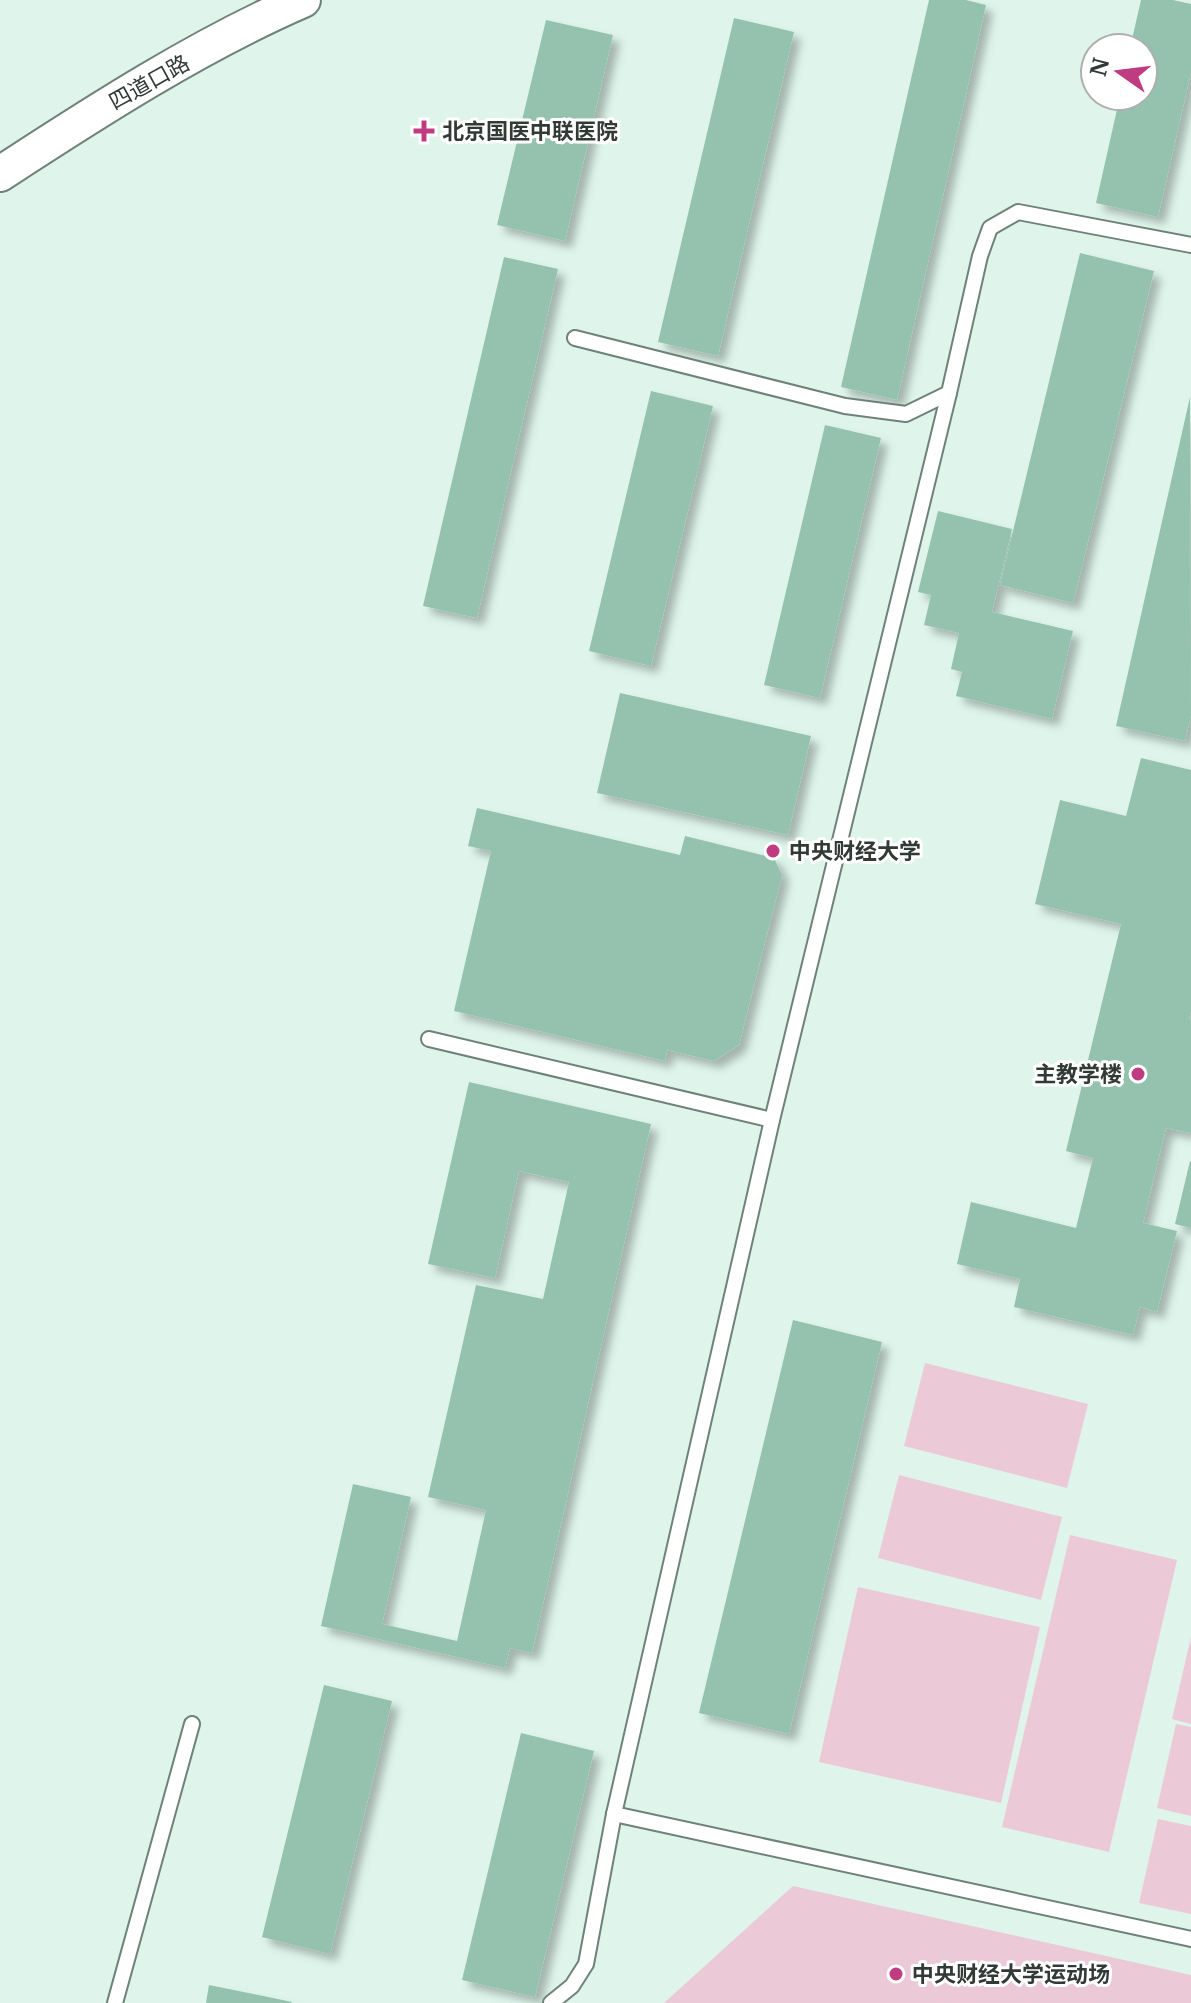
<svg xmlns="http://www.w3.org/2000/svg" width="1191" height="2003" viewBox="0 0 1191 2003" font-family="Merriweather,'Noto Sans SC',serif">
<style>
.green{fill:#ecc9d7}
.building{fill:#94c2af;filter:url(#shadow)}
.lines{fill:none;stroke-linecap:round;stroke-linejoin:round}
.service-casing{stroke:#6f827a;stroke-width:18}
.tertiary-casing{stroke:#6f827a;stroke-width:38}
.service{stroke:#fff;stroke-width:14}
.tertiary{stroke:#fff;stroke-width:34}
.poi-dot{fill:#c03c81;stroke:#fff;stroke-width:3}
.labels{text-anchor:middle;stroke-width:6;stroke-linejoin:round;paint-order:stroke}
.street-label{font-size:22px;fill:#323a36;stroke:#fff}
.poi-label{font-size:22px;font-weight:bold;fill:#323a36;stroke:#fff;text-anchor:start}
</style>
<defs>
<filter id="shadow"><feDropShadow dx="7" dy="7" stdDeviation="4" flood-color="#0004"/></filter>
</defs>
<rect width="100%" height="100%" fill="#dff5ec"/>
<g class="green">
<path d="M925,1363L1088,1404L1067,1488L904,1446Z"/>
<path d="M899,1475L1062,1517L1041,1600L878,1558Z"/>
<path d="M1070,1535L1177,1560L1109,1852L1002,1827Z"/>
<path d="M858,1587L1040,1627L1001,1803L819,1762Z"/>
<path d="M1191,1637V1724L1172,1719Z"/>
<path d="M1176,1724L1191,1727V1816L1157,1808Z"/>
<path d="M1158,1819L1191,1826V1914L1139,1903Z"/>
<path d="M793,1886L1191,1975V2003H664Z"/>
</g>
<g class="building">
<path d="M929,0H966L986,5L897,400L841,387Z"/>
<path d="M1141,0H1173L1191,4V72L1158,217L1096,203L1120,96H1143V48H1130Z"/>
<path d="M734,18L794,32L718,356L658,342Z"/>
<path d="M546,20L613,35L565,241L497,225Z"/>
<path d="M1080,253L1154,271L1073,603L1000,585Z"/>
<path d="M504,257L558,269L477,618L423,606Z"/>
<path d="M651,391L713,406L651,666L589,651Z"/>
<path d="M1190,397L1191,715L1185,741L1116,726Z"/>
<path d="M825,425L881,438L820,698L764,685Z"/>
<path d="M938,511L1012,529L992,612L1073,631L1052,719L956,696L962,672L951,669L959,633L924,625L931,595L918,592Z"/>
<path d="M620,693L811,736L788,835L597,793Z"/>
<path d="M1141,758L1191,770V1011L1189,1020H1191V1133L1166,1128L1143,1223L1177,1231L1157,1312L1140,1307L1133,1335L1014,1307L1020,1279L957,1264L971,1202L1076,1228L1093,1158L1066,1151L1121,924L1035,904L1060,800L1126,816Z"/>
<path d="M477,808L680,855L685,836L774,858L782,875L739,1045L714,1061L667,1050L665,1061L454,1011L491,851L468,846Z"/>
<path d="M469,1082L651,1124L532,1653L510,1648L505,1668L321,1626L353,1484L411,1497L382,1624L457,1641L486,1510L428,1497L476,1285L543,1299L569,1182L519,1171L495,1278L428,1264Z"/>
<path d="M1190,1161L1191,1162V1228L1175,1224Z"/>
<path d="M793,1320L882,1342L789,1734L699,1713Z"/>
<path d="M324,1685L392,1701L330,1954L262,1937Z"/>
<path d="M521,1733L594,1751L535,1997L462,1980Z"/>
<path d="M209,1985L292,2002L291,2003H206Z"/>
</g>
<g class="lines">
<defs>
<g id="service">
<path d="M575,338L845,406L906,414L949,393L980,256L990,228L1018,212L1191,245"/>
<path d="M429,1039L772,1120"/>
<path d="M614,1814L1191,1939"/>
<path d="M115,2003L192,1724"/>
<path d="M551,2003L572,1986L586,1964L614,1814L772,1120L949,393"/>
</g>
<path id="tertiary" d="M0,174C95,112 199,45 303,0"/>
</defs>
<use href="#service" class="service-casing"/>
<use href="#tertiary" class="tertiary-casing"/>
<use href="#service" class="service"/>
<use href="#tertiary" class="tertiary"/>
</g>
<g class="poi-dot">
<path d="M420 119h8v8h8v8h-8v8h-8v-8h-8v-8h8z"/>
<circle cx="773" cy="851" r="8"/>
<circle cx="1138" cy="1074" r="8"/>
<circle cx="896" cy="1974" r="8"/>
</g>
<g class="labels">
<g class="street-label">
<text transform="translate(149 82) rotate(-29)" y="8">四道口路</text>
</g>
<g class="poi-label">
<text x="442" y="139">北京国医中联医院</text>
<text x="789" y="859">中央财经大学</text>
<text x="1122" y="1082" text-anchor="end">主教学楼</text>
<text x="912" y="1982">中央财经大学运动场</text>
</g>
</g>
<g transform="translate(1119 72) rotate(284)"><circle r="38" fill="#ffffff" stroke="#adb0af" stroke-width="2"/>
<path d="M0-6L14 30L0 20L-14 30Z" fill="#c03c81"/>
<text y="-12" font-size="22" font-weight="bold" text-anchor="middle" fill="#323a36">N</text>
</g>
</svg>
